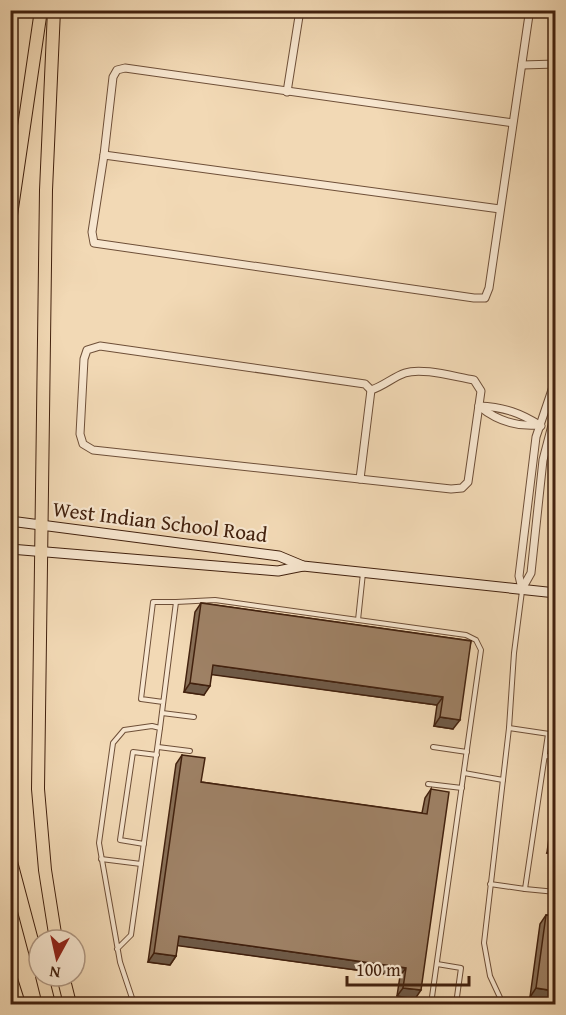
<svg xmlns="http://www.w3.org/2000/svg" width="566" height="1015" viewBox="0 0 566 1015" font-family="'Gentium Book Plus',serif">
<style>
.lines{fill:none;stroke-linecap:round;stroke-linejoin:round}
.lane-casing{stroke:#6e4f38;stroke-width:6}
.street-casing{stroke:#6e4f38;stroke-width:9}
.secondary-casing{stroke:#42210e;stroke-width:11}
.highway-casing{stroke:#42210e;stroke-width:14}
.lane{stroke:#f7e6cf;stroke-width:4}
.street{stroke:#f7e6cf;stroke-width:7}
.secondary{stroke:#f7e6cf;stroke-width:9}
.highway{stroke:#f2d9b5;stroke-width:12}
.wall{fill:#886f57;stroke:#42210e;stroke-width:1.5}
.shaded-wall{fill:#6f5a47;stroke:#42210e;stroke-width:1.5}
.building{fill:#9e8165;stroke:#42210e;stroke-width:1.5}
.labels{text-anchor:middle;stroke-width:4.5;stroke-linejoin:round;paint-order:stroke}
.street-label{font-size:21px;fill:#42210e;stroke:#f7e6cf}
</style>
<rect width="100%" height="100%" fill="#f2d9b5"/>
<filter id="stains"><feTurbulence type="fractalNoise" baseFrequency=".00333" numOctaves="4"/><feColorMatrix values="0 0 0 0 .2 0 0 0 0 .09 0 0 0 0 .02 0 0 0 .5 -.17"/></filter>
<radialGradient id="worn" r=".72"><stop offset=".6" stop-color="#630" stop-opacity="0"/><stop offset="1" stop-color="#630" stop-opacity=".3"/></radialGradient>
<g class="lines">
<defs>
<g id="lane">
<path d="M176,602L215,600L466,635L476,640L481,650L431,1004"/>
<path d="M358,620L363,573"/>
<path d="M162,713L194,717"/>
<path d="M160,728L176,602H153L141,699L163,702"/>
<path d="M509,728L556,735"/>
<path d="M158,747L190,751"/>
<path d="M433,747L467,752"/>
<path d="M545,756L556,757"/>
<path d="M464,773L503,780"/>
<path d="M428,784L462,788"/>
<path d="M144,844L120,840L133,752L157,755"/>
<path d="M101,859L141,864"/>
<path d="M490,884L525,889L548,734"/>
<path d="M525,889L556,892"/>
<path d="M117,949L131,935L160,728L152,726L124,730L113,743L99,843L120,962L134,1004"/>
<path d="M437,964L461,968L456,1004"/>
<path d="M503,1004L490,976L484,943L509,728L514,653L522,591"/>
</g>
<g id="street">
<path d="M522,65L556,64"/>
<path d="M287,92L300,10"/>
<path d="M513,123L125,68L117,70L113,77L104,155L92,232L94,243L474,298H485L489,288L529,15L528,10"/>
<path d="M104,155L500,209"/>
<path d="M100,346L365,384L371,390C384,386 393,377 405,373C422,367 455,377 474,380L481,391L468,482L462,488L451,489L93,450L83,444L80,434L84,359L87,350Z"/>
<path d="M479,406C504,407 521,413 541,426"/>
<path d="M479,406C497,421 517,427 539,425"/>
<path d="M360,479L371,390"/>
<path d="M522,589L519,576L536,437L556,378"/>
<path d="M522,589L531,573L543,460L556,410"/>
</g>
<g id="secondary">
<path d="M10,521L279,556L303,566L556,593"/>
<path d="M10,549L278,571L303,566"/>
</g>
<g id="highway">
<path d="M54,10L46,190L38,789L45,870L56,940"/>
<path d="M10,222L41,10"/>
<path d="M10,858L39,967"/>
<path d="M10,976L19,1004"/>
<path d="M42,976L49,1004"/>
<path d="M63,976L70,1004"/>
</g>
</defs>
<use href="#lane" class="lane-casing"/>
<use href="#street" class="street-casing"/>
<use href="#secondary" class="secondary-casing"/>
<use href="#highway" class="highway-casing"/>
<use href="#lane" class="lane"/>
<use href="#street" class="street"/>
<use href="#secondary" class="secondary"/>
<use href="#highway" class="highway"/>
</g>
<g class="wall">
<path d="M201,603L471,641L453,729L434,726L437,705L212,674L204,695L184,692L195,612Z"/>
<path d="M182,755L201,782L422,813L425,798L431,789L415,999L397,996L400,976L177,945L176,956L170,965L148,962L176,764Z"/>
<path d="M555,792V854L547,853Z"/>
<path d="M546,915L555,916V1000L530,997L540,924Z"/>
</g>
<g class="shaded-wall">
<path d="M213,665L443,697L437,705L207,674Z"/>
<path d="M190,683L210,686L204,695L184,692Z"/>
<path d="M440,717L460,720L453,729L434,726Z"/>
<path d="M554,844H555V854L547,853Z"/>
<path d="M179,936L406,968L400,976L173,945Z"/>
<path d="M154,953L176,956L170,965L148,962Z"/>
<path d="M403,988L421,990L415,999L397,996Z"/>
<path d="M536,988L555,991V1000L530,997Z"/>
</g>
<g class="building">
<path d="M201,603L471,641L460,720L440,717L443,697L213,665L210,686L190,683Z"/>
<path d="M182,755L205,758L201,782L427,814L431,789L449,792L421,990L403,988L406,968L179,936L176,956L154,953Z"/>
<path d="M546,915L555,916V991L536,988Z"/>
</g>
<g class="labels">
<g class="street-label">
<text transform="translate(160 522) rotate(7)" y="7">West Indian School Road</text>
</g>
</g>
<rect width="566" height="1015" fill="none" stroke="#f2d9b5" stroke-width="36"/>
<rect x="12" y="12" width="542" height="991" fill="none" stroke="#42210e" stroke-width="3"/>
<rect x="18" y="18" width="530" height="979" fill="none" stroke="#42210e" stroke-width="1.5"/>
<g transform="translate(57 958) rotate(188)"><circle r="28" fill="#f7e6cf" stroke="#af9782" stroke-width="1.5"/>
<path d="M0-4.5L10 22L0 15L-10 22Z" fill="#8f2418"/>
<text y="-9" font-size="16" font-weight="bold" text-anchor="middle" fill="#42210e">N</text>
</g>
<path d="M347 976v9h122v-9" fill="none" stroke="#42210e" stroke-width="3"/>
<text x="356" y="976" font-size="18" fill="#42210e" stroke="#f7e6cf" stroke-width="4.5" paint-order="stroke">100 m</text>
<rect width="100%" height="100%" filter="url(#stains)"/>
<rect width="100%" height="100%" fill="url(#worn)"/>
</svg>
